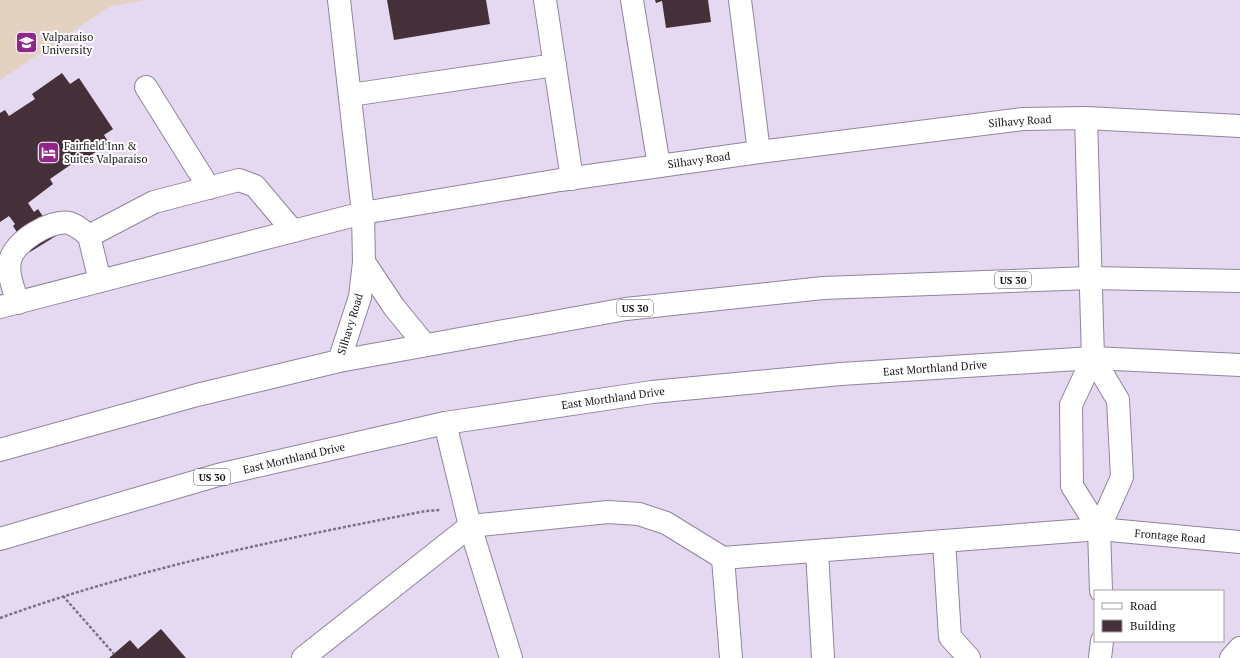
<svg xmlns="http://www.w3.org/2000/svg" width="1240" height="658" viewBox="0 0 1240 658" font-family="'PT Serif',serif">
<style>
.education{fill:#e3d1c1}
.building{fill:#452f39}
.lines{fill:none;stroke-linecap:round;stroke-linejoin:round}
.minor-casing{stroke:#90859b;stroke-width:24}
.highway-casing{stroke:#90859b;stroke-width:24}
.path{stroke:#7a7383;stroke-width:2.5;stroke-dasharray:3 2;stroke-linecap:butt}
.minor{stroke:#fff;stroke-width:22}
.highway{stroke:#fff;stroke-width:22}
.labels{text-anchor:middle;stroke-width:4;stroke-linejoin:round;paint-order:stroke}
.shield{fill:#fff;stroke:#5d5a60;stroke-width:1}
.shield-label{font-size:10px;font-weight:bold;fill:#17131c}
.poi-label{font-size:11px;fill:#17131c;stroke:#fff;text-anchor:start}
.street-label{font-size:11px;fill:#17131c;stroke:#fff}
</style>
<rect width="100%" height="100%" fill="#e4d9f1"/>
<path class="education" d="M0,0H144L109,7L0,80Z"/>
<g class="building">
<path d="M387,0H486L490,24L394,40Z"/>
<path d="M655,0H708L711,22L666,28L662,1L656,3Z"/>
<path d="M62,73L70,84L79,78L113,129L104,135L109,143L78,164L76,161L50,179L53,184L28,203L34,212L38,209L56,236L30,252L13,226L15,224L9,216L0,222V113L5,110L9,116L35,99L32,94Z"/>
<path d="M161,629L186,658H109L130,640L138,649Z"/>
</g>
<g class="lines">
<defs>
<g id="minor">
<path d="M545,0L572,179"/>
<path d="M632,0L659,166"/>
<path d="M740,0L759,152"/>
<path d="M146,87L209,188"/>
<path d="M350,95L555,65"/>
<path d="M1086,118L1093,358L1071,405L1072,486L1099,529"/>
<path d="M364,262L394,307L425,345"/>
<path d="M100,281L89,236L154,202L239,180L255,186L293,231"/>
<path d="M18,303C14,289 7,275 10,261C13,242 51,219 69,223C77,225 83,231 89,236"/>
<path d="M0,307L363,213L560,180L759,152L1023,119L1086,118L1240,126"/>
<path d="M1093,358L1118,400L1122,477L1099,529L1101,591"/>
<path d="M339,361L360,297L364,262L363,213L339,0"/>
<path d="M944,541L950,637L969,658"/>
<path d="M817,551L823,658"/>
<path d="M723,558L731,658"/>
<path d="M303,658L470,526L445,423"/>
<path d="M511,658L470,526L608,512L639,514L666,523L723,558L1099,529L1240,542"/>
<path d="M1100,658L1102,641"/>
<path d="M1231,658L1240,648"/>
</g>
<g id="highway">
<path d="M0,450L197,395L339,361L626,309L823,288L1091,278L1240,281"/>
<path d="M0,539L218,475L445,423L652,392L841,374L1093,358L1240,365"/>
</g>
</defs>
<use href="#minor" class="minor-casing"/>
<use href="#highway" class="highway-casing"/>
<g class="path">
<path d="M63,596L114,654"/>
<path d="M0,618C138,568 282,539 426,511L440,510"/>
</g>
<use href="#minor" class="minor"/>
<use href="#highway" class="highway"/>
</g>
<defs>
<symbol id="university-square" viewBox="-11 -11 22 22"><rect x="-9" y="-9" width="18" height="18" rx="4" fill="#922789" stroke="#fff"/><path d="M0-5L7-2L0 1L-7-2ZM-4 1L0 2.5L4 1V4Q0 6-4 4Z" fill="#fff"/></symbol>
<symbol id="hotel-square" viewBox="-11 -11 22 22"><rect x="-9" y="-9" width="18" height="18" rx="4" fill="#922789" stroke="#fff"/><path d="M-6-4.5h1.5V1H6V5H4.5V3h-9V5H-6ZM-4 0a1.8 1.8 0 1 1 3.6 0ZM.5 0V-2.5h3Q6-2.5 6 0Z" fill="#fff"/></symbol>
</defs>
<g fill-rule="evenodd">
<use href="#university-square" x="14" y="30" width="25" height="25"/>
<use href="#hotel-square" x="36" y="140" width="25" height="25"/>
</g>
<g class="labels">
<g class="shield">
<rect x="995" y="272" width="36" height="16" rx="3"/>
<rect x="617" y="300" width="36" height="16" rx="3"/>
<rect x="194" y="469" width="36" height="16" rx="3"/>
</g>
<g class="shield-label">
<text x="1013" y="284">US 30</text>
<text x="635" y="312">US 30</text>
<text x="212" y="481">US 30</text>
</g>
<g class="poi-label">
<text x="42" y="41">Valparaiso<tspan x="42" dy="13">University</tspan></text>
<text x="64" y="150">Fairfield Inn &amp;<tspan x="64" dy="13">Suites Valparaiso</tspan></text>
</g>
<g class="street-label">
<text transform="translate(1020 121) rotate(-4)" y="4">Silhavy Road</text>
<text transform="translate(699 160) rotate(-8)" y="4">Silhavy Road</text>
<text transform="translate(350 324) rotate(-73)" y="4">Silhavy Road</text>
<text transform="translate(935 368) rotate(-4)" y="4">East Morthland Drive</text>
<text transform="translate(613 398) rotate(-8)" y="4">East Morthland Drive</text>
<text transform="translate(294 458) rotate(-13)" y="4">East Morthland Drive</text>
<text transform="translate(1170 536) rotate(5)" y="4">Frontage Road</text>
</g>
</g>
<rect x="1094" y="590" width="130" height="52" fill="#ffffff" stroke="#a2a1a4"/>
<rect x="1102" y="603" width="20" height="6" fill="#ffffff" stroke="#a2a1a4"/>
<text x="1130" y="610" font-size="12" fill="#17131c">Road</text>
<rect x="1102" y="620" width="20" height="12" fill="#452f39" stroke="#a2a1a4"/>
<text x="1130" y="630" font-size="12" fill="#17131c">Building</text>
</svg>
